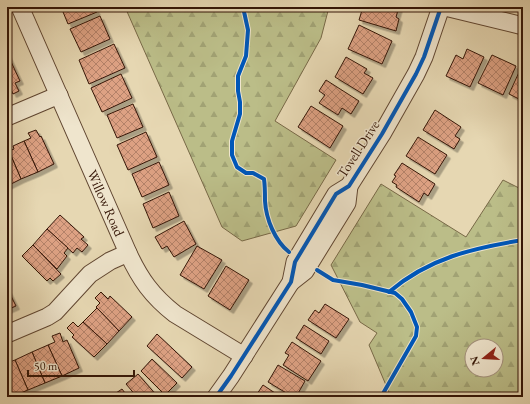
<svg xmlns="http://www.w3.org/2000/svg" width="530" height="404" viewBox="0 0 530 404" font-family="'EB Garamond',serif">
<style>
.forest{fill:url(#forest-firs);stroke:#786947;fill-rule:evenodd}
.building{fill:url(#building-cross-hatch);stroke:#341506;filter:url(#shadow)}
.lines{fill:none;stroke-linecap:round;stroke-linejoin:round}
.minor-casing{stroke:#604631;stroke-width:19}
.minor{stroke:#efe5cd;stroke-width:17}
.cycleway-casing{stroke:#efe5cd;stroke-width:6}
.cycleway{stroke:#0057b8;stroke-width:4}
.labels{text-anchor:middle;stroke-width:3;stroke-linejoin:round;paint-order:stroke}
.street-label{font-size:14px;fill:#341506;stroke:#efe5cd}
</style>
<defs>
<pattern id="forest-firs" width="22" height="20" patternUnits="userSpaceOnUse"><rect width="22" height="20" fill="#bbbd88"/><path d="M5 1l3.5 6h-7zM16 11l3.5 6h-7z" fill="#a1a274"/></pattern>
<pattern id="building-cross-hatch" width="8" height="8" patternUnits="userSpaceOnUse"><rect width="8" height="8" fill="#dda183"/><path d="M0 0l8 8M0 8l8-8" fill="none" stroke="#b48269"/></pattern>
<filter id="shadow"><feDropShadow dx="3.5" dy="3.5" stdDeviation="0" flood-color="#0004"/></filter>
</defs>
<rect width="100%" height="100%" fill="#e6d7b2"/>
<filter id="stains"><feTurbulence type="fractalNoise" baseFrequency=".005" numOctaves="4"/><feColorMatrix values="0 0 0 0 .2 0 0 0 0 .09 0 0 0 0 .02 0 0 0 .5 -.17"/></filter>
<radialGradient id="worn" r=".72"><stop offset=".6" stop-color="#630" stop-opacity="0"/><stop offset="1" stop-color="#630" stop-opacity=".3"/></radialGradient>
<g class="forest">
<path d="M125,7H329L321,38L275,121L336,160L296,226L242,241L222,227Z"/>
<path d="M503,180L523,190V397H391L369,345L377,333L360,322L331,265L381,184L466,237ZM472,346H496V370H472Z"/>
</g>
<g class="building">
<path d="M61,7H94L97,12L68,24Z"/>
<path d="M363,7H399L396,17L399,19L396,31L359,20Z"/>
<path d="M100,16L110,39L81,52L70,29Z"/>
<path d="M359,25L392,41L382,64L348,49Z"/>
<path d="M114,44L125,68L89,84L79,60Z"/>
<path d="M467,49L484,57L470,87L446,76L456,55L463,59Z"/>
<path d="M7,53L20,81L15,83L19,91L13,94L10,88L7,89Z"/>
<path d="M492,55L516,66L503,95L478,83Z"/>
<path d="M346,57L367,69L364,73L373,78L363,94L335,77Z"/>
<path d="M520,70L523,72V101L509,94Z"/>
<path d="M121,74L132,98L102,112L91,88Z"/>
<path d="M326,80L359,101L351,114L342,108L338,115L319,103L325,95L319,91Z"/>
<path d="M133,104L143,127L117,138L107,115Z"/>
<path d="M311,106L343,126L330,148L298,127Z"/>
<path d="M435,110L461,127L455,136L460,139L454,149L423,130Z"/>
<path d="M36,130L40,137L41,136L54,164L38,172L24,141L31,138L28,133Z"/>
<path d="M146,132L157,157L128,170L117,145Z"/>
<path d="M418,137L447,155L435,174L406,156Z"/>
<path d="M24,141L38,172L21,179L9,151L14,149L13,146Z"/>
<path d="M7,151H9L21,179L7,186Z"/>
<path d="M159,162L169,185L142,197L132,174Z"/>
<path d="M402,163L435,184L428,196L424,193L419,202L396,187L397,185L392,182L396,176L394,175Z"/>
<path d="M169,192L179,216L153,228L143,204Z"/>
<path d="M60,215L84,237L81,239L88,245L82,252L77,248L73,253L47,229Z"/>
<path d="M184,221L196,244L174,257L167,246L162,249L155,237Z"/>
<path d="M47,229L68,248L64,253L67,256L57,269L33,245Z"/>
<path d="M33,245L61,274L53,281L50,278L47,281L22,256Z"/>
<path d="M197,246L222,260L204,289L180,275Z"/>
<path d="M226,266L249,280L230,310L208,296Z"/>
<path d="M7,290H8L16,306L7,310Z"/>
<path d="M101,292L108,299L110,296L132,317L119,331L96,307L100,303L95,298Z"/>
<path d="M325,304L349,319L336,338L308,320L315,310L319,313Z"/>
<path d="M97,308L119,331L107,344L83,322Z"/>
<path d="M73,322L78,327L83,322L107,344L94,357L72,337L74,335L67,328Z"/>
<path d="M304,325L329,341L321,354L296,338Z"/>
<path d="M60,333L63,342L67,340L79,368L62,376L48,345L55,342L52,336Z"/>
<path d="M157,334L192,367L182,378L147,346Z"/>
<path d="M292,342L321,361L308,381L283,365L289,355L285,353Z"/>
<path d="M48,345L62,376L45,383L32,352Z"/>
<path d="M32,352L45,383L28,390L15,360Z"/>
<path d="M152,359L177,383L165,395L141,371Z"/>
<path d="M15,360L28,390L11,397L7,388V363Z"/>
<path d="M278,365L305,381L296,397H293L268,382Z"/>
<path d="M138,374L158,397H137L126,384Z"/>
<path d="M263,385L281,397H255Z"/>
<path d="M122,389L128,397H110Z"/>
</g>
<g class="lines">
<defs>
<g id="minor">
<path d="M20,7L128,253C140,279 152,296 175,314L244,356"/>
<path d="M445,7L523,26"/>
<path d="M7,117L59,95"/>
<path d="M291,282L305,271L347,203L349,186"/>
<path d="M7,334L47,317L55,312L90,274L110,261L128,253"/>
<path d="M216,397L231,376L291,282L295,262L336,194L349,186L382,134L416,74L424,57L441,7"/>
</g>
</defs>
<use href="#minor" class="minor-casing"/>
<use href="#minor" class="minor"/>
<defs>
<g id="cycleway">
<path d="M243,7L248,30L246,56L238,76V91L240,102V114L232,141V155L237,167L246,173H253L264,179C265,186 265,194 265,201C266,219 275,241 289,252"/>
<path d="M317,270L333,280L362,285L395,293L402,299L411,312L417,327L416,336L381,397"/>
<path d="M389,292C429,258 473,248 523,240"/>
<path d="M216,397L231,376L291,282L295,262L336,194L349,186L382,134L416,74L424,57L441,7"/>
</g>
</defs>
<use href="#cycleway" class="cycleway-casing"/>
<use href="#cycleway" class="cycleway"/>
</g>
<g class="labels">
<g class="street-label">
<text transform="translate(358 149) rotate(-57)" y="5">Tovell Drive</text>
<text transform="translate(106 203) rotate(66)" y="5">Willow Road</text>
</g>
</g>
<rect width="530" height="404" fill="none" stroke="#e6d7b2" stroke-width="24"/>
<rect x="8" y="8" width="514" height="388" fill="none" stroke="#341506" stroke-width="2"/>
<rect x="12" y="12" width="506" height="380" fill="none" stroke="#341506"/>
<g transform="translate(484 358) rotate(252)"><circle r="19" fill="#efe5cd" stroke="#a4927d"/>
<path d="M0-3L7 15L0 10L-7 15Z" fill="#8f2418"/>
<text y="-6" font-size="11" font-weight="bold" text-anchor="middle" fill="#341506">N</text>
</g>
<path d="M28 370v6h106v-6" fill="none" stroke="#341506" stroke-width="2"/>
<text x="34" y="370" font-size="12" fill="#341506" stroke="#efe5cd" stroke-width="3" paint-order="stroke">50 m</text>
<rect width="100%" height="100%" filter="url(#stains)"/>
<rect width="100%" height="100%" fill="url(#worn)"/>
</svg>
